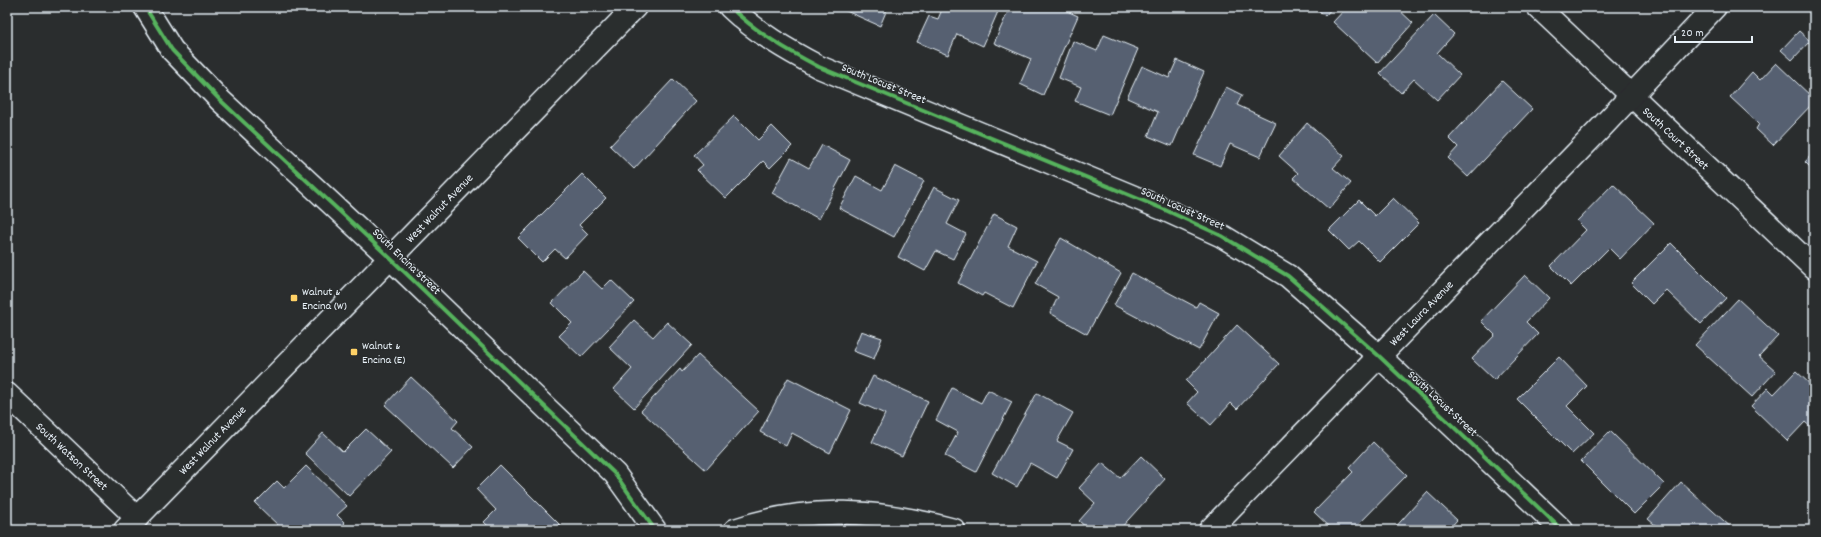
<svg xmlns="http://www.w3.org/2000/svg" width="1821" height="537" viewBox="0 0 1821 537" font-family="Dekko,sans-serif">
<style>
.building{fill:#566171;stroke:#e8f1f8}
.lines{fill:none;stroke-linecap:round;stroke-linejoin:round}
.minor-casing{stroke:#e8f1f8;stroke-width:25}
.major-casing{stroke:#e8f1f8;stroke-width:25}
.minor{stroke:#2a2d2e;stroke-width:22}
.major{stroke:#2a2d2e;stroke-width:22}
.cycleway-casing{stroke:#2a2d2e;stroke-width:6}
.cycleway{stroke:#56b35d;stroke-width:4}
.poi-dot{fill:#ffd166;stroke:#2a2d2e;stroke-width:1.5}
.labels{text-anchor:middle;stroke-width:3;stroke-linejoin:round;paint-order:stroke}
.street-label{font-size:12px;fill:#e8f1f8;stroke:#2a2d2e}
.poi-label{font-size:12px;fill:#e8f1f8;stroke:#2a2d2e;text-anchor:start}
</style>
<rect width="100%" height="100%" fill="#2a2d2e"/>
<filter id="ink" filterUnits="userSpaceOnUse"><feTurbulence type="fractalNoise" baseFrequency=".025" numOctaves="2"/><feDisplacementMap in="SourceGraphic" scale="8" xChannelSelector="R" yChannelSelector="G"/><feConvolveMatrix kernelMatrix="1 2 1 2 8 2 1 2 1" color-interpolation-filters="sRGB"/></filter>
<g filter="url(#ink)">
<g class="building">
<path d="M846,7H888L880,26L844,10Z"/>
<path d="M943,7H1000L983,46L957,34L948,55L917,42L929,16L938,19Z"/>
<path d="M1010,7H1058L1078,16L1043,95L1020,84L1031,59L994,43Z"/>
<path d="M1315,7H1333L1325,16Z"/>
<path d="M1347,7H1396L1413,23L1377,63L1333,22Z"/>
<path d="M1434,15L1454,34L1437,53L1460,75L1437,100L1414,79L1401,93L1380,73Z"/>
<path d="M1799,31L1810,41L1792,60L1781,50Z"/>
<path d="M1104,35L1138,49L1110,115L1075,101L1081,87L1059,78L1073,41L1097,51Z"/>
<path d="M1177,60L1204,72L1172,146L1148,136L1158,112L1127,98L1142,66L1169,78Z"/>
<path d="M1776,63L1814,99V102L1773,145L1756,129L1759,124L1730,97L1752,72L1760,80Z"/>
<path d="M673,79L696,101L634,169L610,146Z"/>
<path d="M1502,81L1532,109L1468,177L1448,158L1458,147L1449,138Z"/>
<path d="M1226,87L1242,95L1237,105L1276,123L1260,157L1230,144L1220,166L1194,155Z"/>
<path d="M734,116L758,140L772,126L792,146L770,168L763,161L726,198L697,170L703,165L694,155Z"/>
<path d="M1307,123L1344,156L1333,168L1351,183L1329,209L1293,178L1298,173L1279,156Z"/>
<path d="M822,145L850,160L819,219L772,193L791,158L809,168Z"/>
<path d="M1814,152V171L1805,162Z"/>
<path d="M895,166L924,181L894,237L839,208L856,176L882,190Z"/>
<path d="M582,174L606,198L579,225L588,234L565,258L555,249L542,262L518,238Z"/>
<path d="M1613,184L1654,223L1620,259L1609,248L1571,286L1551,266L1586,230L1577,221Z"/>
<path d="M934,187L959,200L947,224L966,234L953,259L936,251L925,271L898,257Z"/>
<path d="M1393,198L1419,223L1380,262L1359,241L1349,250L1329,230L1359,200L1375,216Z"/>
<path d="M994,214L1017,226L1008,246L1037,261L1013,308L984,293L982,296L958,283Z"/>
<path d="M1061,238L1121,273L1087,334L1050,313L1058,297L1035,284Z"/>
<path d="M1671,243L1726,298L1701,324L1666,290L1652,304L1631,283Z"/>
<path d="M583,271L602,289L611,280L634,302L581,357L559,336L572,323L552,303Z"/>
<path d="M1132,273L1196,307L1199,302L1219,313L1199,350L1114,305Z"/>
<path d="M1525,275L1549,298L1526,322L1538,334L1494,380L1472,359L1495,335L1481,321Z"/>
<path d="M1738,299L1778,336L1759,356L1776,371L1752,397L1695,345Z"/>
<path d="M634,320L653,337L667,322L692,345L634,408L614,389L632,369L609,347Z"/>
<path d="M1237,325L1279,364L1237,409L1231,403L1211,425L1187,403L1197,392L1186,381Z"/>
<path d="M861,331L882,338L874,359L853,351Z"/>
<path d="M698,355L759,411L706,470L641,411L680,369L682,372Z"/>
<path d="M1559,357L1587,386L1567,406L1594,433L1572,454L1517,399Z"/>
<path d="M1796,371L1811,385L1814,382V430L1805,422L1787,441L1751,406L1768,388L1774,394Z"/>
<path d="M873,376L928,401L902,456L872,442L885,414L860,403Z"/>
<path d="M411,377L458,421L452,428L473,447L453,468L385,405Z"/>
<path d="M788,378L851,410L830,453L792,433L786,446L760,432Z"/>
<path d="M952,388L981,403L988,390L1012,402L976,472L945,456L958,432L936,420Z"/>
<path d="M1037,393L1073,413L1057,441L1073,449L1057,478L1030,463L1017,487L992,473Z"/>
<path d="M366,429L391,452L349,496L305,453L323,433L343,452Z"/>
<path d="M1610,431L1664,484L1634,514L1581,461Z"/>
<path d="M1373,442L1407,475L1353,530H1333L1314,512L1353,472L1349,468Z"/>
<path d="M1141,456L1165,479L1119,530H1089L1079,521L1095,503L1079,488L1102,463L1120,478Z"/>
<path d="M500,465L564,529V530H492L484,522L496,510L476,489Z"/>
<path d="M306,466L347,506L337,515L345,523L338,530H283L255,503L277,481L284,488Z"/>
<path d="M1681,482L1734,530H1661L1648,519Z"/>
<path d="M1427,492L1457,520L1448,530H1393Z"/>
</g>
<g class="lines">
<defs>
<g id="minor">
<path d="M145,7L172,50L220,100L390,258L615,474L655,530"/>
<path d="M730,7C757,33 787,50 819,67L1163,209L1222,236L1288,276L1379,356L1562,530"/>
<path d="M1538,7L1814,268"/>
<path d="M7,394L137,518"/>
<path d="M735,530C809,504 879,510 954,530"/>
<path d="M1210,530L1598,131L1715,7"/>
</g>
<path id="major" d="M125,530L635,7"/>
</defs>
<use href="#minor" class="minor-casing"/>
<use href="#major" class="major-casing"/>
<use href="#minor" class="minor"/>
<use href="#major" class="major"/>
<defs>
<g id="cycleway">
<path d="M145,7L172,50L220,100L390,258L615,474L655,530"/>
<path d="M730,7C757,33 787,50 819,67L1163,209L1222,236L1288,276L1379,356L1562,530"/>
</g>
</defs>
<use href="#cycleway" class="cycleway-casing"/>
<use href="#cycleway" class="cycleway"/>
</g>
</g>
<g class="poi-dot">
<rect x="290" y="294" width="8" height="8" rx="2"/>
<rect x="350" y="348" width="8" height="8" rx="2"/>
</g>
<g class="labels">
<g class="street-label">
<text transform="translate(884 83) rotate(22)" y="4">South Locust Street</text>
<text transform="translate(1676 138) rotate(43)" y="4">South Court Street</text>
<text transform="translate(439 208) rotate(-46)" y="4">West Walnut Avenue</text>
<text transform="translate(1183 208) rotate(24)" y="4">South Locust Street</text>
<text transform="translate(407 261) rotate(44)" y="4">South Encina Street</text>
<text transform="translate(1421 313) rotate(-46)" y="4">West Laura Avenue</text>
<text transform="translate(1443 403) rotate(43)" y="4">South Locust Street</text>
<text transform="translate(212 440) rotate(-46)" y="4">West Walnut Avenue</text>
<text transform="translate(72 456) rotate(43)" y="4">South Watson Street</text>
</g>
<g class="poi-label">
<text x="302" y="295">Walnut &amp;<tspan x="302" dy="14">Encina (W)</tspan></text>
<text x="362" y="349">Walnut &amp;<tspan x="362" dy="14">Encina (E)</tspan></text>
</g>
</g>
<rect width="1821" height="537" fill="none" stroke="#2a2d2e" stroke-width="24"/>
<rect x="12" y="12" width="1797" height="513" fill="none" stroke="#e8f1f8" stroke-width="1.5" filter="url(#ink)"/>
<path d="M1675 36v6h77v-6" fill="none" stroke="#e8f1f8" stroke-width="2"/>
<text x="1681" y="36" font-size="12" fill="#e8f1f8" stroke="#2a2d2e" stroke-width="3" paint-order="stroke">20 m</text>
</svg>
